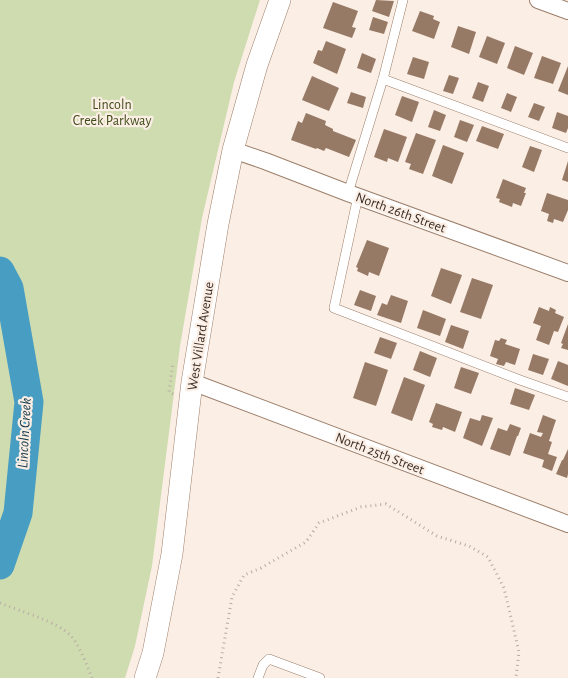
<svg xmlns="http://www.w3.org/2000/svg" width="568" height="678" viewBox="0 0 568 678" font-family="'Alegreya Sans',sans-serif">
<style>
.green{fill:#cfdcb0}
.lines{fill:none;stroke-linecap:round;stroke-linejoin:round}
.river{stroke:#489dc2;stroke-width:29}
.building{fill:#977a66}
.service-casing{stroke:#9c7f6b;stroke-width:10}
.minor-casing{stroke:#9c7f6b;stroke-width:18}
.tertiary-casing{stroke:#9c7f6b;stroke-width:22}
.path{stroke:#b8aba3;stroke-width:3;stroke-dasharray:1 4;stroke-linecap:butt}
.service{stroke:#fff;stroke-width:9}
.minor{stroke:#fff;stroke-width:16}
.tertiary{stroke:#fff;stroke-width:21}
.labels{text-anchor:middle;stroke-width:4.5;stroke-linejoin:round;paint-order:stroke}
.park-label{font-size:14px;fill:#404c17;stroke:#fbeee5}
.street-label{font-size:14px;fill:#392c24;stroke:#fbeee5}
.water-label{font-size:15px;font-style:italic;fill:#143a4a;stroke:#fbeee5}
</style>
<rect width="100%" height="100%" fill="#fbeee5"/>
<path class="green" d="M0,0H260L234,82L202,218L180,346L152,566L135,646L125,678H0Z"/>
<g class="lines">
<path class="river" d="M0,271L9,288L29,402L18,513L0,565"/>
</g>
<g class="building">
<path d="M376,0L394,1L389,17L372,11Z"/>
<path d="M333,2L358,11L352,27L356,28L352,38L323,28Z"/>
<path d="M420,11L434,16L433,19L440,22L434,39L412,31Z"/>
<path d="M373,17L388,22L384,34L369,30Z"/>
<path d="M458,26L476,32L469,54L451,47Z"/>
<path d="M487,36L505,43L497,64L479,57Z"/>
<path d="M326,41L346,49L337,74L313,63L318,50L322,51Z"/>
<path d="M515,46L533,53L524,75L507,68Z"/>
<path d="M362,53L376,59L371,73L357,68Z"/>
<path d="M542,56L561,63L553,84L534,78Z"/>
<path d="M413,57L429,62L424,79L407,74Z"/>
<path d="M568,66V95L558,91Z"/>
<path d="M449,75L459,78L453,94L443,91Z"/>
<path d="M312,76L339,88L329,111L302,100Z"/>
<path d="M478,82L489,86L483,102L472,98Z"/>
<path d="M351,92L366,97L363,108L347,103Z"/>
<path d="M507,93L517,97L511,112L501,108Z"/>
<path d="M402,96L419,102L412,122L395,115Z"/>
<path d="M534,103L545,107L539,121L528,117Z"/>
<path d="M434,110L446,115L440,131L428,127Z"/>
<path d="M557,112L568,116V128L566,133L552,128Z"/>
<path d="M306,113L326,121L325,125L333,129V131L356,140L349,157L326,148L324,151L317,148L316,149L291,140L298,121L302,123Z"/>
<path d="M460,120L474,125L467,142L454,137Z"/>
<path d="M482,126L504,134L498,149L476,141Z"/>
<path d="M384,129L407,137L398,162L388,158L387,162L374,157Z"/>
<path d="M416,133L436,140L423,174L409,169L411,164L405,162Z"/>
<path d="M443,145L464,153L452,184L432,176Z"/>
<path d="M530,146L542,150L534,172L522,167Z"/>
<path d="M568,161V182L562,180Z"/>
<path d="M503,179L526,188L524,193H526L521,206L513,203L512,207L499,202L500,199L496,198Z"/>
<path d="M547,193L568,200V210L563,222L554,219L553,223L547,221L549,214L541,211Z"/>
<path d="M367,240L389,248L379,276L369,272L368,276L357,271L358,268L356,267Z"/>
<path d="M441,268L462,275L451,304L431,296Z"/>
<path d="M472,278L493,285L481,319L460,312Z"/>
<path d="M360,290L376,296L371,311L354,305Z"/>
<path d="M391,295L408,301L401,323L377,315L382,303L387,305Z"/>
<path d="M539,307L549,311L550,307L556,310L555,313L564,317L558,332L554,331L549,345L536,340L541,326L533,323Z"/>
<path d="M423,310L446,319L440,336L417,328Z"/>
<path d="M568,324V350L561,348L563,344L561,343Z"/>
<path d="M451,325L469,331L463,349L445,342Z"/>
<path d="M380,337L397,343L391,359L374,353Z"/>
<path d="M501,338L507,340L505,344L520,349L515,365L506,362L504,366L496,364L498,359L490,356L495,340L499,341Z"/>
<path d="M420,351L437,358L430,377L413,370Z"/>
<path d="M533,354L549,359L543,375L528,370Z"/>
<path d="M558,361L568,365V386L551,379Z"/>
<path d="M365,362L388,370L376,406L353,398Z"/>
<path d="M461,367L479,373L471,394L454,388Z"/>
<path d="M404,377L425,385L412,421L391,413Z"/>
<path d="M515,388L535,395L529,410L510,404Z"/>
<path d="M436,403L462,412L455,432L443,427L442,430L432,427L433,424L429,422Z"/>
<path d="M482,415L493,418L482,446L463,438L470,418L480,421Z"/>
<path d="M543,415L556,420L549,441L552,442L548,454L557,457L552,471L542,467L544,460L523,453L530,433L541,437L543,433L537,432Z"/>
<path d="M510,424L521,428L518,436H517L510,456L490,449L498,428L507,431Z"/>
<path d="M568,449V474L567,478L556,474L562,460H563Z"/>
</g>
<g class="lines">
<defs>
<g id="service">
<path d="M383,79L568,148"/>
<path d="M348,193L383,79L403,0"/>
<path d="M358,196L334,308L520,380L568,397"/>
<path d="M258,678L263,665L269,659L320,678"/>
</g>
<g id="minor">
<path d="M538,0L568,11"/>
<path d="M233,150L265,161L348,193L568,273"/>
<path d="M192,382L568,524"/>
</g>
<path id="tertiary" d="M145,678L153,653L172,554L192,382L218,224L233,150L257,65L280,0"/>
</defs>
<use href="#service" class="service-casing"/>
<use href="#minor" class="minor-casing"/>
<use href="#tertiary" class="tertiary-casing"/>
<g class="path">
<path d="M173,394L169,392L173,363"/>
<path d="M0,603C19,611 57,621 71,636C81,648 86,664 92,678"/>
<path d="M218,678L232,597L244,575L261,568L306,542L319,523L361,507L386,504L437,536L469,546L488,557L504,588L519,652L516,678"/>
</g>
<use href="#service" class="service"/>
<use href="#minor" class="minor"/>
<use href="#tertiary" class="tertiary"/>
</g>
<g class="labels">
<g class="park-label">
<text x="112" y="109">Lincoln<tspan x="112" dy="16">Creek Parkway</tspan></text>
</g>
<g class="street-label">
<text transform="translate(401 212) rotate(20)" y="5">North 26th Street</text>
<text transform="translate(200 336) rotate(-81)" y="5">West Villard Avenue</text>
<text transform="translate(380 453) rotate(21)" y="5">North 25th Street</text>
</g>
<g class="water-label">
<text transform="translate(24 433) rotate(-87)" y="5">Lincoln Creek</text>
</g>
</g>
</svg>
